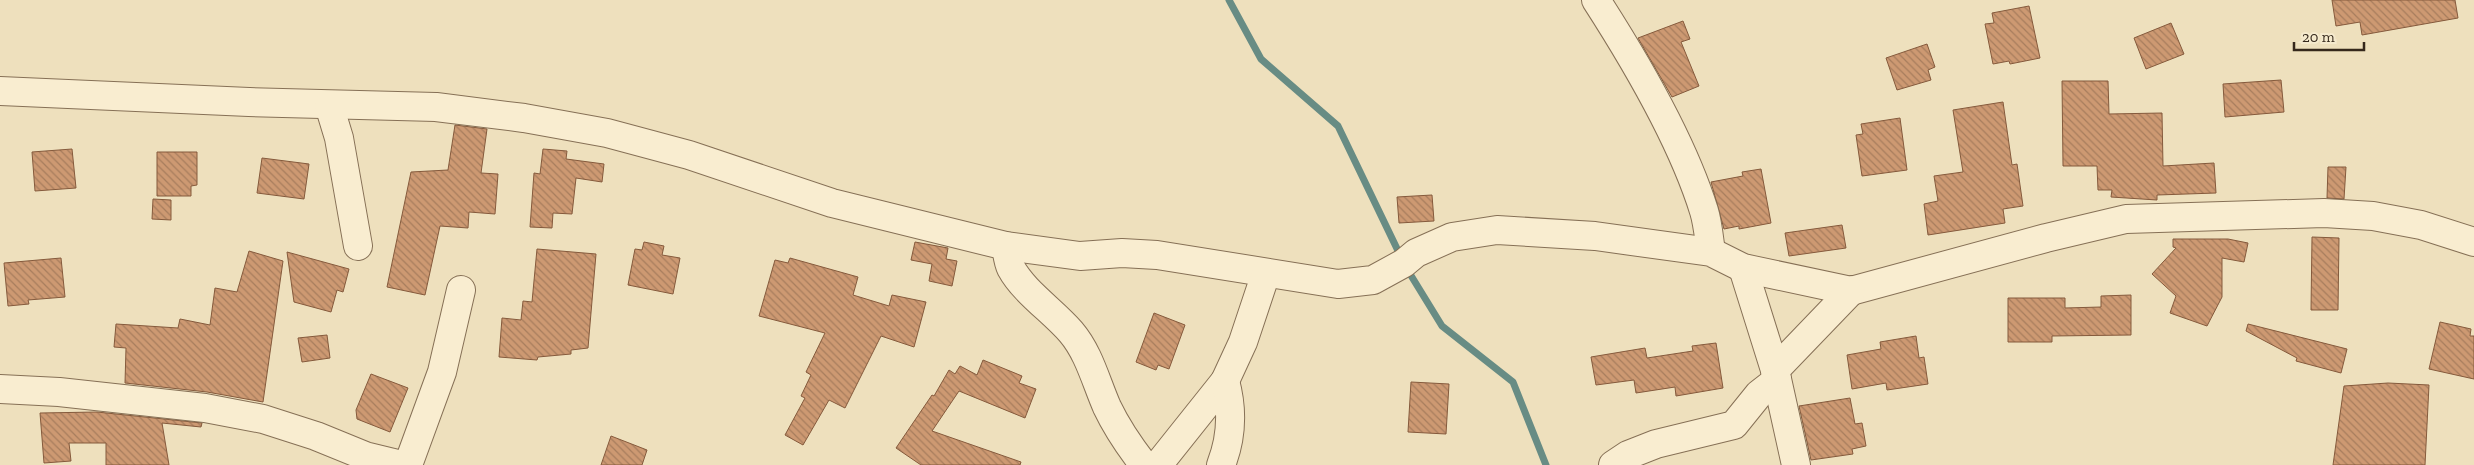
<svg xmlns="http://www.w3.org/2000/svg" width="2474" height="465" viewBox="0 0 2474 465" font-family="'Zilla Slab',serif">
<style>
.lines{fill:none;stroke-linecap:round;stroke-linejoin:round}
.stream{stroke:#688c84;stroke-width:7}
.building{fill:url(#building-back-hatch);stroke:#855a3c}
.street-casing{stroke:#867056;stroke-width:30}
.street{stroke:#f9edd0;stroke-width:28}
</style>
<defs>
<pattern id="building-back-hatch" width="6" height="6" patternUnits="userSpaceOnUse" patternTransform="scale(1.25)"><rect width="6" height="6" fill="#cd9972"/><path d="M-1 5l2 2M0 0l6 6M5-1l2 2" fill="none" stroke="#a77d5d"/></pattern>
</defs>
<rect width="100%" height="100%" fill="#eee0bd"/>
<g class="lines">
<g class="stream">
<path d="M1229,0L1261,59L1338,126L1401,257"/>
<path d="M1407,269L1442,326L1513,382L1546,465"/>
</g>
</g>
<g class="building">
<path d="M2332,0H2455L2458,18L2362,35L2360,22L2336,26Z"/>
<path d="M2029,6L2040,58L2010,64L2009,61L1993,64L1985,24L1994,23L1992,13Z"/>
<path d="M1683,21L1690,39L1681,42L1699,86L1672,97L1638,38Z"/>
<path d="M2171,23L2184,54L2146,69L2134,38Z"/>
<path d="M1927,44L1935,67L1928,70L1931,80L1897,90L1886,58Z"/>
<path d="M2281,80L2284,112L2225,117L2223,84Z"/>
<path d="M2062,81H2108L2109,114L2162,113L2163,166L2214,163L2216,193L2157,195V200L2111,197L2112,190H2098L2097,166H2063Z"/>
<path d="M2003,102L2012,165L2017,164L2023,206L2003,209L2005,223L1928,235L1924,204L1938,201L1934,176L1963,172L1953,110Z"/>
<path d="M1900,118L1907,170L1862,176L1856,135L1863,134L1861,124Z"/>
<path d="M455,125L487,129L481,173L498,174L495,214L469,212L468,228L440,226L425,295L387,287L411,172L448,170Z"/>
<path d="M72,149L76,188L35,191L32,152Z"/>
<path d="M543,149L567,151L566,159L604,164L602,182L576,178L572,214L553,213L552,228L530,227L534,173L540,174Z"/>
<path d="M157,152H197V185L191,186V196H157Z"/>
<path d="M262,158L309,164L304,199L257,193Z"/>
<path d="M2328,167H2346L2344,199L2327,198Z"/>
<path d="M1761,169L1771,223L1739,229V226L1724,229L1711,182L1743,176L1742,172Z"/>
<path d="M1432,195L1434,221L1399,223L1397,197Z"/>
<path d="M153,199L171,200V220L152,219Z"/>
<path d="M1842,225L1846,248L1789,256L1785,233Z"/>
<path d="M2312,237L2339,238L2338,310H2311Z"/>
<path d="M2173,239H2228L2248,243L2244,262L2222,258V297L2207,326L2170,313L2176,296L2152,274L2176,248L2173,247Z"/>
<path d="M644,242L664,246L662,255L680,258L673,294L628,285L635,249L642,250Z"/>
<path d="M915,242L948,248L946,259L957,261L952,286L929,281L932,264L911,260Z"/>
<path d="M537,249L596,254L588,348L571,350V354L538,357L537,360L499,357L502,318L521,320L523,301L532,302Z"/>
<path d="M249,251L283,261L263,402L207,392L125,383L126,348L114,347L116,324L178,328L180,319L210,325L215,288L237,292Z"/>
<path d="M287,252L349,269L343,292L337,290L331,312L294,302Z"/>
<path d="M61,258L65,297L28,300L29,304L8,306L4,263Z"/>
<path d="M790,258L858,277L853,295L889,306L892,295L926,302L914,347L881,336L845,408L829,400L803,445L785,435L805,398L801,396L811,375L806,372L825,333L759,316L775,260L788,263Z"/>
<path d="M2131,295V335L2052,336V342H2008V298H2065V308L2101,307V296Z"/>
<path d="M1154,313L1185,325L1169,369L1158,365L1156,370L1136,362Z"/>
<path d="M2440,322L2471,329L2470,336H2474V379L2429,369Z"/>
<path d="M2248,324L2347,349L2341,373L2296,361L2297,358L2246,331Z"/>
<path d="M327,335L330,358L302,362L298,338Z"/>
<path d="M1916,336L1919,358L1924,357L1928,384L1887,390L1886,383L1852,389L1847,355L1881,349L1880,342Z"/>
<path d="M1716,343L1723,388L1676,396L1675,387L1636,393L1634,380L1596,385L1591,357L1645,348L1647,358L1693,351L1692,346Z"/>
<path d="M983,360L1022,376L1019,383L1036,389L1025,418L959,391L932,431L1021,462L1020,465H921L896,448L932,395L934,396L949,370L955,374L960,366L977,375Z"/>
<path d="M371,374L408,388L390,432L357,419L356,410Z"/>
<path d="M1411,382L1449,384L1446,434L1408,432Z"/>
<path d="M2388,383L2429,385L2425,465H2333L2344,386Z"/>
<path d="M1850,398L1855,424L1862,423L1866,446L1852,449L1853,454L1811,460L1799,406Z"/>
<path d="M97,412L202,423L201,427L162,423L169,465H106V443H69L71,461L44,463L40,413Z"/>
<path d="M611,436L647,450L642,465H601Z"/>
</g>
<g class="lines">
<defs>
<g id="street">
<path d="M1596,0C1636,62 1682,140 1704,211C1708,224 1709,239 1711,252"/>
<path d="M0,91L249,102L436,107L524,118L607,133L689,155L832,203L1006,246L1080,256L1122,253L1157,255L1338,284L1373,280L1404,263L1416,253L1452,237L1497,230L1595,236L1711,252L1743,268L1851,291L2046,238L2126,219L2324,213L2373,216L2421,225L2474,242"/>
<path d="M329,105L339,138L358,246"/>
<path d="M1006,246C1007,253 1008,262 1011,268C1024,292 1053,311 1071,332C1089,353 1096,382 1107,407C1117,428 1130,447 1144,465"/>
<path d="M1743,268L1775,370L1796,465"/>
<path d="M1775,370L1851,291"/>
<path d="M0,389L59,392L205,408L263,419L316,436L365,456L402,465"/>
<path d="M408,465L442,372L461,290"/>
<path d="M1158,465L1225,381L1243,342L1266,273"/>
<path d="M1221,465C1232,437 1233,410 1225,381"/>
<path d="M1613,465L1628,455L1656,444L1734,425L1759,394L1777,380"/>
</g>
</defs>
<use href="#street" class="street-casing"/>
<use href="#street" class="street"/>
</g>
<path d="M2294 42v8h70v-8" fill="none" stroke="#35281b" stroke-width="2.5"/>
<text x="2302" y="42" font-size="15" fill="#35281b" stroke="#f5eacd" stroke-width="4" paint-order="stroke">20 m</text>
</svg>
